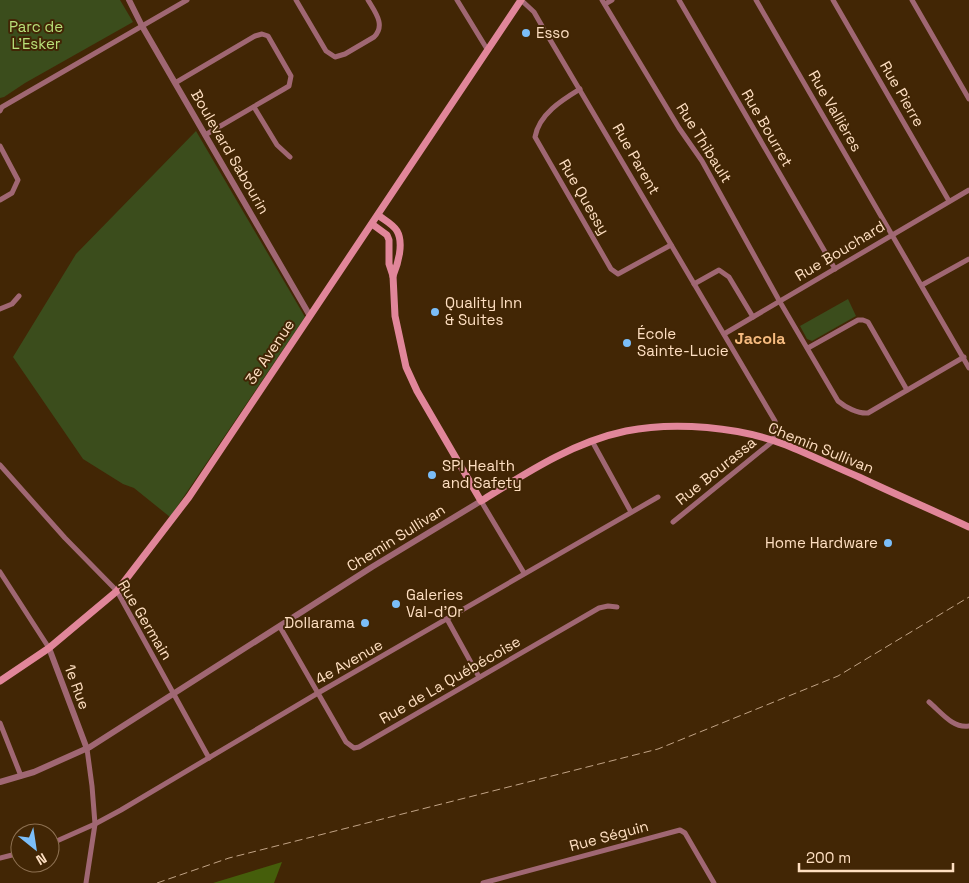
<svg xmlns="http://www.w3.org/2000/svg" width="969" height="883" viewBox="0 0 969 883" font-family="'Space Grotesk',sans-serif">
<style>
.green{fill:#3b4d1c}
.forest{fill:#455e0b}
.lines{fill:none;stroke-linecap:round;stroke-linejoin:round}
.minor{stroke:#a06773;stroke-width:5}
.tertiary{stroke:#a06773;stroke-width:6}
.secondary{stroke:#e1869a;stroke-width:7}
.rail{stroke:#c1a385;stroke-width:1;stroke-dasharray:8 4;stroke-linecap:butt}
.poi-dot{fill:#7bbef9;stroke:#422605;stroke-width:2}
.labels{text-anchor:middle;stroke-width:4;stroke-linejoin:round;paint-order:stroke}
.park-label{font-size:15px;fill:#b9e079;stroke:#422605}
.poi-label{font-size:15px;fill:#fedfc2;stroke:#422605;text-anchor:start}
.street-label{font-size:15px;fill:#fedfc2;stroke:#422605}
.neighbourhood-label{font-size:16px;font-weight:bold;fill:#f6bb7f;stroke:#422605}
</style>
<rect width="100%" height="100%" fill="#422605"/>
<g class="green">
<path d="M0,0H120L133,22L25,83L4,97L0,98Z"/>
<path d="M196,131L305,317L170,517L134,488L123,484L83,459L13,357L76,254Z"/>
<path d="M848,299L856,316L812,341L807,339L800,326Z"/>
</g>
<path class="forest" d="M282,862L274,883H213Z"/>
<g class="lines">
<g class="minor">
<path d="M296,0L326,51L335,57L345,54L374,37C386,25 375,12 368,0"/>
<path d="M457,0L487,49"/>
<path d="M521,0L534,12L542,26L775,421L776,428L773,441L673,522"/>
<path d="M602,0L679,128L702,161L780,302L838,401C845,407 858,414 868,413L964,357"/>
<path d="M679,0L835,269"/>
<path d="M756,0L969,368"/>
<path d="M833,0L949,201"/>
<path d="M912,0L969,99"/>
<path d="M605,4L612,0"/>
<path d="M175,83L255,36L262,34L268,36L291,76L289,86L284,89L205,135"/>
<path d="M580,89C562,100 539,114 535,137L611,269L618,274L671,245"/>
<path d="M254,107L277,145L290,157"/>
<path d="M0,111L2,107L187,0"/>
<path d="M0,146L18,180L12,193L0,200"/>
<path d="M694,284L719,270L729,277L753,317"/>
<path d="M922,285L969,259"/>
<path d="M0,309L12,304L19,296"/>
<path d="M724,334L969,190"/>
<path d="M808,348L858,320H863L868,322L907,390"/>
<path d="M592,441L631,512"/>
<path d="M0,465L65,538L117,591L209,758"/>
<path d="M481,501L524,573"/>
<path d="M0,572L49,648"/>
<path d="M447,619L479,677"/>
<path d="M280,627L346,742L354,748L359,747L599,608L608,606L617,607"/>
<path d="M929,702C940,711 953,729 969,726"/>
<path d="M0,723L21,776"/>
<path d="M50,844L95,824L121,810L318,693L658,497"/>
<path d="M0,858L20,853"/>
<path d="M86,883L95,824L92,786L87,749"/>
<path d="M483,883L680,830L685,833L714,883"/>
</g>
<g class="tertiary">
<path d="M129,0L142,26L310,316"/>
<path d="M49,648L87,749"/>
<path d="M0,782L34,772L90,747L372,567L481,501"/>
</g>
<g class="secondary">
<path d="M378,215C384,220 393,224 397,231C404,243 398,264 393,276"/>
<path d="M372,224L387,235L389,240V264L393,276L395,316L406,367L417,391L481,501C526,473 573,442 626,431C675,421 740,427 786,445C811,455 835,467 859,477C895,494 932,510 969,527"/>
<path d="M0,681L49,648L117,591L189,497L521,0"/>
</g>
<path class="rail" d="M157,883L229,858L658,749L838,676L969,597"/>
</g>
<g class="poi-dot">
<circle cx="526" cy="33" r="5"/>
<circle cx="435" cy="312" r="5"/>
<circle cx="627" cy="343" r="5"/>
<circle cx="432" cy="475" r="5"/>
<circle cx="888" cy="543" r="5"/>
<circle cx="396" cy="604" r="5"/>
<circle cx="365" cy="623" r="5"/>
</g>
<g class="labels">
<g class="park-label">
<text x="36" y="32">Parc de<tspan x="36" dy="17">L'Esker</tspan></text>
</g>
<g class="poi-label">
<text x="536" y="38">Esso</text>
<text x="445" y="308">Quality Inn<tspan x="445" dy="17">&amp; Suites</tspan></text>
<text x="637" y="339">École<tspan x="637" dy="17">Sainte-Lucie</tspan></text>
<text x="442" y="471">SPI Health<tspan x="442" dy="17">and Safety</tspan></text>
<text x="878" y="548" text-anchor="end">Home Hardware</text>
<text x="406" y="600">Galeries<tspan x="406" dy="17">Val-d'Or</tspan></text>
<text x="355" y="628" text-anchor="end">Dollarama</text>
</g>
<g class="street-label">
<text transform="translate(902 94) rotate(60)" y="5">Rue Pierre</text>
<text transform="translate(835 111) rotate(60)" y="5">Rue Vallières</text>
<text transform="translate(767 128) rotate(60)" y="5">Rue Bourret</text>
<text transform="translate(704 143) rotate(58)" y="5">Rue Thibault</text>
<text transform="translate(230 152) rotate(60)" y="5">Boulevard Sabourin</text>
<text transform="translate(636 159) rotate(60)" y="5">Rue Parent</text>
<text transform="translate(584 197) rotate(60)" y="5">Rue Quessy</text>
<text transform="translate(840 251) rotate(-31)" y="5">Rue Bouchard</text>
<text transform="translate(270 352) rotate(-56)" y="5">3e Avenue</text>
<text transform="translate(821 448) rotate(22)" y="5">Chemin Sullivan</text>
<text transform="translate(716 471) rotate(-39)" y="5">Rue Bourassa</text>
<text transform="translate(396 538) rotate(-32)" y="5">Chemin Sullivan</text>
<text transform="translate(145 620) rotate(59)" y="5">Rue Germain</text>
<text transform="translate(349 662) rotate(-30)" y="5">4e Avenue</text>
<text transform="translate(450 680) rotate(-30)" y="5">Rue de La Québécoise</text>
<text transform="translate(77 687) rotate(70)" y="5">1e Rue</text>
<text transform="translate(609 836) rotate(-15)" y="5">Rue Séguin</text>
</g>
<g class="neighbourhood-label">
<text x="760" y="344">Jacola</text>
</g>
</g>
<g transform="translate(35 848) rotate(150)"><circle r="24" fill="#422605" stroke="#8d7051"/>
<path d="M0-4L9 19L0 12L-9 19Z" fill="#7bbef9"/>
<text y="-8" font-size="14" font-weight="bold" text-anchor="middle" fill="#fedfc2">N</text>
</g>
<path d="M799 863v8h154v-8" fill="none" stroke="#fedfc2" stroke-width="2.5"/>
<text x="806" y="863" font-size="15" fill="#fedfc2" stroke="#422605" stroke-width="4" paint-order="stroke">200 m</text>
</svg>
